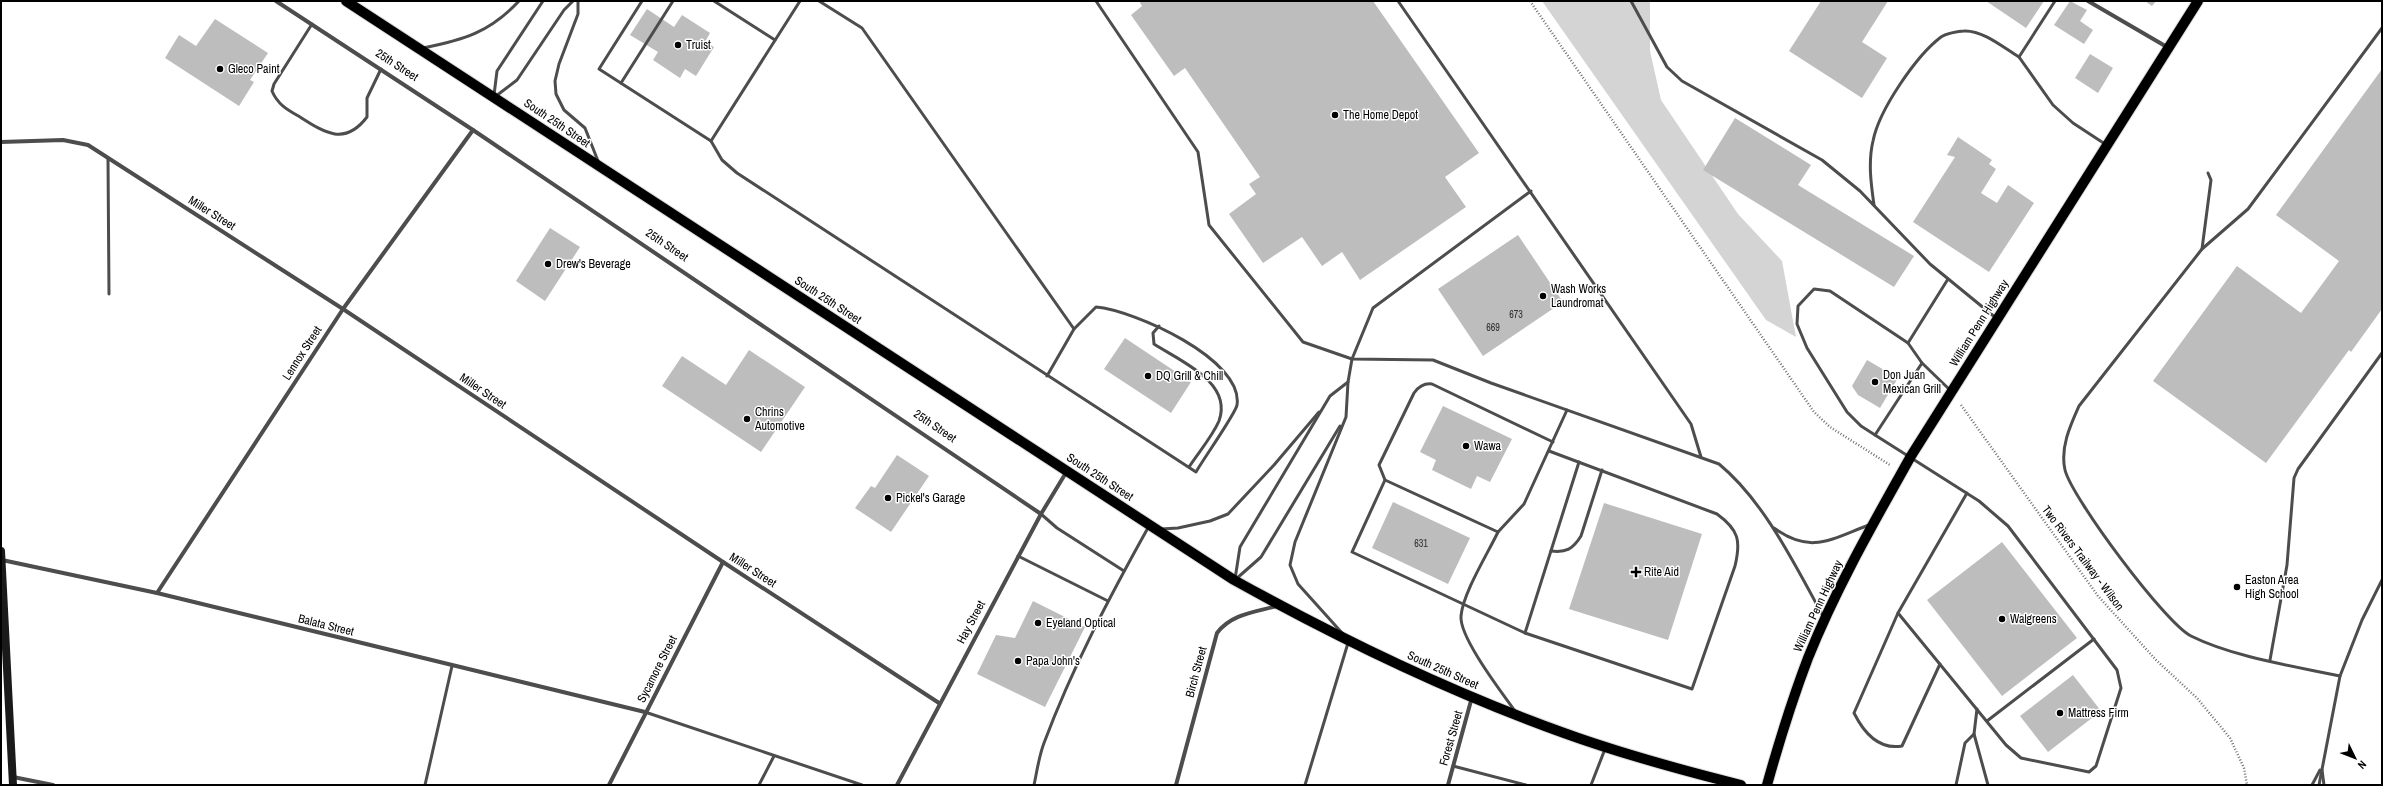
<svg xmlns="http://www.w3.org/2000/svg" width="2383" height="786" viewBox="0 0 2383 786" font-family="'Archivo Narrow',sans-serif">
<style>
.green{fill:#d4d4d4}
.building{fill:#bdbdbd}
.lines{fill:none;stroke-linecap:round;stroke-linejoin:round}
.primary-casing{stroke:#dbdbdb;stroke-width:12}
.path{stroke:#6f6f6f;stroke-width:2.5;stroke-dasharray:1 2;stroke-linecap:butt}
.lane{stroke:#4d4d4d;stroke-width:3}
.street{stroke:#4d4d4d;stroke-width:4}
.secondary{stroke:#1a1a1a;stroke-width:8}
.primary{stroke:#000;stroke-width:10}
.poi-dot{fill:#000;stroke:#fff;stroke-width:1.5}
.labels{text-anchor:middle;stroke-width:3;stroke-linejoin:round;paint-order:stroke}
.number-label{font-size:10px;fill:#2f2f2f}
.poi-label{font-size:12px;fill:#000;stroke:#fff;text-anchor:start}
.street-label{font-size:12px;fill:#000;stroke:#fff}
</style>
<rect width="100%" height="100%" fill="#fff"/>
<path class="green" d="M1542,1H1650V51L1661,100L1738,214L1782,261L1796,337L1766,320Z"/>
<g class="building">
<path d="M1139,1H1373L1479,153L1445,177L1466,207L1360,280L1342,252L1322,266L1302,237L1263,263L1229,214L1256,194L1249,184L1260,177L1185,68L1174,76L1131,15L1142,6Z"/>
<path d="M1821,1H1888L1862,42L1887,58L1862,98L1789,51Z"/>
<path d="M1986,1H2044L2026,28Z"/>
<path d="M2070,1L2087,10L2080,21L2093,30L2084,44L2054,25Z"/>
<path d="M2145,1H2156L2152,6Z"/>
<path d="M647,9L674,27L682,15L710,33L705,42L714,47L696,76L685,69L680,78L653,60L658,52L630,35Z"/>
<path d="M215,19L268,53L250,80L254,82L239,106L165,58L179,35L196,46Z"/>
<path d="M2090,54L2113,68L2098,93L2075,78Z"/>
<path d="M2382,69V309L2351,352L2349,350L2266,463L2153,381L2237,266L2301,313L2339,261L2276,215Z"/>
<path d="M1735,118L1811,165L1798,185L1914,256L1894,287L1703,170Z"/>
<path d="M1958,137L1992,160L1989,164L1996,169L1981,193L1997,203L2008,185L2034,203L1989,272L1913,222L1955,157L1947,155Z"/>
<path d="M550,228L580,247L545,301L516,281Z"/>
<path d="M1518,235L1563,302L1483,356L1438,289Z"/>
<path d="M1125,338L1191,382L1171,413L1104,369Z"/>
<path d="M749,350L805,387L761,452L662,386L682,356L726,385Z"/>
<path d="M1867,360L1898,378L1880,408L1858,395L1852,386Z"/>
<path d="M1443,406L1512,439L1490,482L1477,476L1471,489L1432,470L1436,460L1420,452Z"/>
<path d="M897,455L929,476L891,532L855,508L871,486L875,488Z"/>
<path d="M1393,502L1470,538L1448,584L1372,548Z"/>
<path d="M1604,503L1702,534L1668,640L1569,609Z"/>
<path d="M2002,542L2077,638L2002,696L1927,600Z"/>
<path d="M1033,601L1085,627L1045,707L977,674L996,635L1015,638Z"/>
<path d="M2073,675L2101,711L2048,752L2020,716Z"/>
</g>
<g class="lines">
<defs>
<g id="primary">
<path d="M346,1L1234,580C1340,639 1450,692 1564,733C1622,754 1681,770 1741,785"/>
<path d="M1767,785C1779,742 1792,700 1808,658C1836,588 1874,522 1911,456L2198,1"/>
</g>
</defs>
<use href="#primary" class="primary-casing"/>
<g class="path">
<path d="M1530,1L1814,412L1830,427L1890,465"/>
<path d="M1961,405L2098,596L2156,660L2197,698L2230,738L2244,768L2247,785"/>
</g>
<g class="lane">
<path d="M578,1V14L559,64L555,81L556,94L564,110L585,128L598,161"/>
<path d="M642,1L599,69L711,141"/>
<path d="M714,1L775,40"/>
<path d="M800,1L711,141L722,160L737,173L1196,472C1202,461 1236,413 1237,405C1244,359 1133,310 1096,307L1074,329L1047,376"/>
<path d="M819,1L862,28L1074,329"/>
<path d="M1096,1L1198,152L1209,225L1303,342L1352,359L1433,360L1491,383L1719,464C1764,501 1795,565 1823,616"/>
<path d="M1398,1L1691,424L1701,457"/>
<path d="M1631,1L1667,67L1682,81L1822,160L1860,191L1930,264L1996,318"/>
<path d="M312,24L274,84L272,91C278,105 288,110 300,117C325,133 345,146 367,117V98L381,69"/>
<path d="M423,48C464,40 490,32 519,1"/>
<path d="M2019,57L2053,105L2073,123L2105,144"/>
<path d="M621,83L673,1"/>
<path d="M494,95L497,71L543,1"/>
<path d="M496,96L517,80L564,10L573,1"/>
<path d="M108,159L109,294"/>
<path d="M1874,205C1871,184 1868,162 1873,141C1879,110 1916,56 1941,37C1945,34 1958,31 1964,31C1983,30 2004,48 2019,57L2055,1"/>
<path d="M2202,249L2211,180L2208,173"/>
<path d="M1159,326L1153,333L1154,344C1180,361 1233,382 1219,421C1212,437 1198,453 1189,467"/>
<path d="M1908,343L1948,279"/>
<path d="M1950,390L1922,363L1875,435L1979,501L2008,526L2117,670L2121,688L2096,766L2089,772L2021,758L2006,745L1898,613L1967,493"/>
<path d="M1875,435L1861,426L1847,412L1807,348L1797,324L1798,306L1814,289L1830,291L1908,343L1922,363"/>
<path d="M1553,442L1432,384C1424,383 1419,386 1414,393L1379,465L1385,480L1498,532L1524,504L1567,410"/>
<path d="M1385,480L1352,552L1525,633L1692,689L1735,566C1741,541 1739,530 1717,514L1549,451"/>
<path d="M1041,514L1057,528L1124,571"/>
<path d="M1774,528C1811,555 1831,539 1869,525"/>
<path d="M1161,529L1178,528L1210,521L1228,514L1274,465L1319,412"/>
<path d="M1498,532C1488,553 1463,593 1461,616C1459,637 1502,693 1515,711"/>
<path d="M1551,551C1566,553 1573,549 1581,536L1602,470"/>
<path d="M1018,556L1108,601"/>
<path d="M1235,579L1240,547L1330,396L1348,382"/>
<path d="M1236,579L1261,557L1340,426"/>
<path d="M1898,613L1854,713C1864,733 1879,750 1902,746L1940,664"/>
<path d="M1525,633L1579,462"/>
<path d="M1343,634L1298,584L1290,565L1295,542L1346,417L1348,382L1352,359L1373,308L1531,191"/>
<path d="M2270,660L2287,565L2294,478L2298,469L2382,353"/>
<path d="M2340,676C2293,666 2233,657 2191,636C2165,623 2072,498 2065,470C2060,448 2070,426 2079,406L2202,249L2248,209L2382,28"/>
<path d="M1977,709L1974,734L1988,785"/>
<path d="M645,712L862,785"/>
<path d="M1987,721L2094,639"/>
<path d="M1453,766L1526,785"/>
<path d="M2322,770L2324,785"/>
<path d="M425,785L452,666"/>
<path d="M759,785L774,756"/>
<path d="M1034,785C1037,771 1039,756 1044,743C1072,668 1110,596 1149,526"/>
<path d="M1305,785L1348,643"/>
<path d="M1591,785L1605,749"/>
<path d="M1956,785L1965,743L1974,734"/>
<path d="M2312,785L2320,770"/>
<path d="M2319,785L2340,676L2362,620L2382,580"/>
</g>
<g class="street">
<path d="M276,1L473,130L1041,514"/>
<path d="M2088,1L2167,47"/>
<path d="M1,142L63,140L88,145L343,309L723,562L939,703"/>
<path d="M2,560L157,593L645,712"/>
<path d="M157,593L343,309L473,130"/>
<path d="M13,777L53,785"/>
<path d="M609,785L723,562"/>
<path d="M897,785L1041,514L1067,471"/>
<path d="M1176,785L1217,633C1231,614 1255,612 1277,606"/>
<path d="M1448,785L1472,697"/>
</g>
<path class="secondary" d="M1,551L13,785"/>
<use href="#primary" class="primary"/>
</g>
<g class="poi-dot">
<circle cx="678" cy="45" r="4"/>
<circle cx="220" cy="69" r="4"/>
<circle cx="1335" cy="115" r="4"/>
<circle cx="548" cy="264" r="4"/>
<circle cx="1543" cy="296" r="4"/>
<circle cx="1148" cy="376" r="4"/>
<circle cx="1875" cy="382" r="4"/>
<circle cx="747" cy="419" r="4"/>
<circle cx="1466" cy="446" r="4"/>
<circle cx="888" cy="498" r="4"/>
<path d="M1634 566h4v4h4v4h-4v4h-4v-4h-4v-4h4z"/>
<circle cx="2237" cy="587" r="4"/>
<circle cx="2002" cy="619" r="4"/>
<circle cx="1038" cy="623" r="4"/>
<circle cx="1018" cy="661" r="4"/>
<circle cx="2060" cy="713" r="4"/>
</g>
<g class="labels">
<g class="number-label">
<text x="1516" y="318">673</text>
<text x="1493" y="331">669</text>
<text x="1421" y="547">631</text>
</g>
<g class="poi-label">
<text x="686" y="49">Truist</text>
<text x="228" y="73">Gleco Paint</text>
<text x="1343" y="119">The Home Depot</text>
<text x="556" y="268">Drew's Beverage</text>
<text x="1551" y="293">Wash Works<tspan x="1551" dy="14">Laundromat</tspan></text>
<text x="1883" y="379">Don Juan<tspan x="1883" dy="14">Mexican Grill</tspan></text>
<text x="1156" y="380">DQ Grill &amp; Chill</text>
<text x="755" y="416">Chrins<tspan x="755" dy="14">Automotive</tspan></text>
<text x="1474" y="450">Wawa</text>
<text x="896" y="502">Pickel's Garage</text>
<text x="1644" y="576">Rite Aid</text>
<text x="2245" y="584">Easton Area<tspan x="2245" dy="14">High School</tspan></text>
<text x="2010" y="623">Walgreens</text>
<text x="1046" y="627">Eyeland Optical</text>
<text x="1026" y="665">Papa John's</text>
<text x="2068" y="717">Mattress Firm</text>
</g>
<g class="street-label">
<text transform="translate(397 65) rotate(33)" y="4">25th Street</text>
<text transform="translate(557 123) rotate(34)" y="4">South 25th Street</text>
<text transform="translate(212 213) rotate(32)" y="4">Miller Street</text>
<text transform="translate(667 245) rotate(34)" y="4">25th Street</text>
<text transform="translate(828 300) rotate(33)" y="4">South 25th Street</text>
<text transform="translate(1979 323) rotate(-58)" y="4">William Penn Highway</text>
<text transform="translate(302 353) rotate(-57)" y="4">Lennox Street</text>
<text transform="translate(483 391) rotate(34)" y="4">Miller Street</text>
<text transform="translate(935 426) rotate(34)" y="4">25th Street</text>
<text transform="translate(1100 477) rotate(33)" y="4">South 25th Street</text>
<text transform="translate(2083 558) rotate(53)" y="4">Two Rivers Trailway - Wilson</text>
<text transform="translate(753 570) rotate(33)" y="4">Miller Street</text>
<text transform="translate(1818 606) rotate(-65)" y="4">William Penn Highway</text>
<text transform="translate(971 622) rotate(-62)" y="4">Hay Street</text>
<text transform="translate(326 625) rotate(14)" y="4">Balata Street</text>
<text transform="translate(657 669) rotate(-63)" y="4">Sycamore Street</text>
<text transform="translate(1443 670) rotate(24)" y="4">South 25th Street</text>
<text transform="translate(1196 672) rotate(-75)" y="4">Birch Street</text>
<text transform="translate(1451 738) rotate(-74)" y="4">Forest Street</text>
</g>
</g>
<rect width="2383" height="786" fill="none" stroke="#000000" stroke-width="4"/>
<g transform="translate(2355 758) rotate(133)" stroke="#ffffff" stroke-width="3" paint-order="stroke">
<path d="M0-3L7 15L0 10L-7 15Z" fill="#000000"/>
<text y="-6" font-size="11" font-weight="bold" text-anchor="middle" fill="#000000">N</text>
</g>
</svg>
